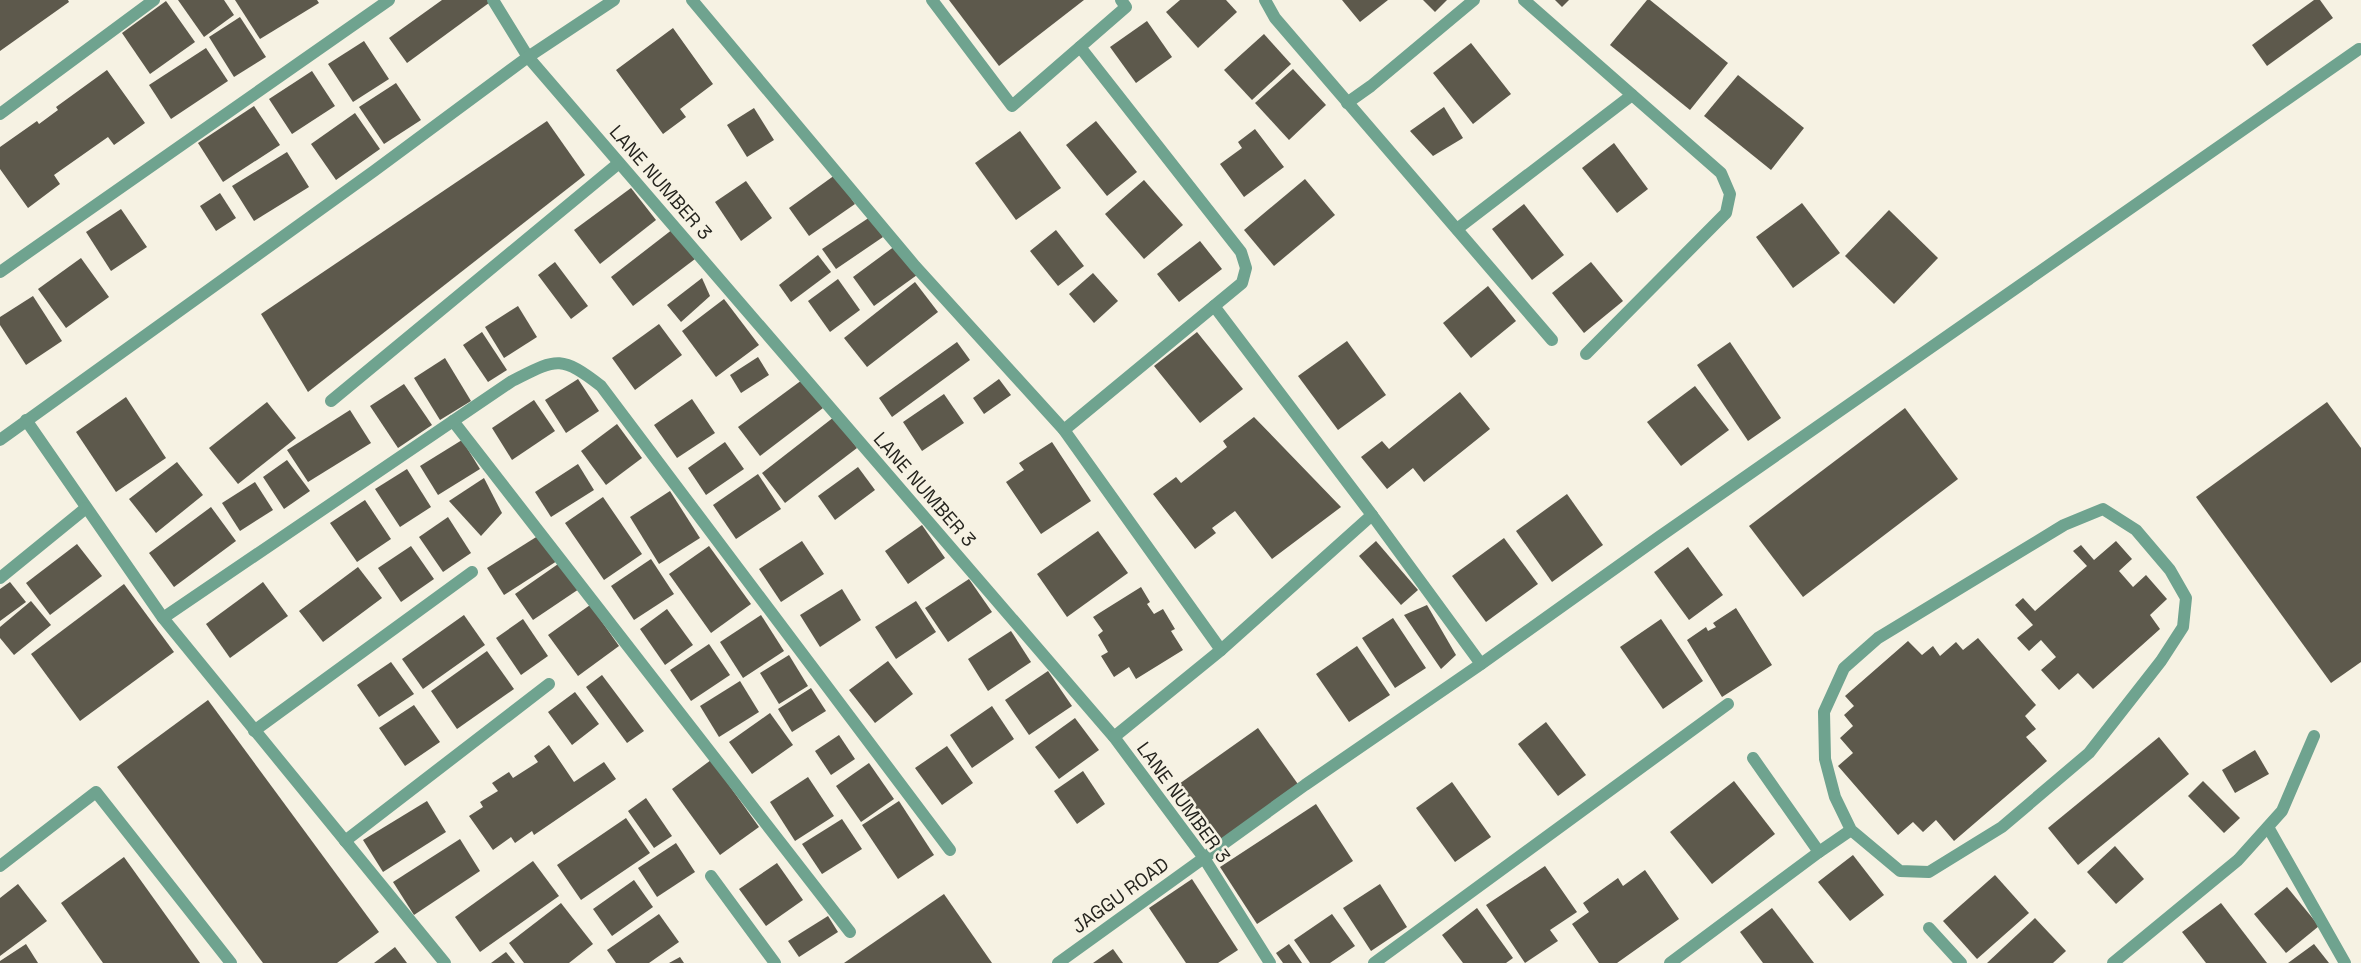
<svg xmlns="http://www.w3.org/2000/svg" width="2361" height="963" viewBox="0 0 2361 963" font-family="'Space Grotesk',sans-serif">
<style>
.building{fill:#5d594c}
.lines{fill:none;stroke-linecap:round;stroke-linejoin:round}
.lane{stroke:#6fa38f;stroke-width:12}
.street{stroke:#6fa38f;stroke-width:12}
.labels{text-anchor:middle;stroke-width:5;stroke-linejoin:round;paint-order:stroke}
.street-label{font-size:19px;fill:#25241e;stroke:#f6f2e3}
</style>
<rect width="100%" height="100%" fill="#f6f2e3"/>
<g class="building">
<path d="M0,0H68L69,2L0,51Z"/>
<path d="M178,0H224L234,15L204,37Z"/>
<path d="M235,0H317L319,3L260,39Z"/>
<path d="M442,0H493L407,63L389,38Z"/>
<path d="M949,0H1084L999,66Z"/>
<path d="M1180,0H1226L1237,12L1198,48L1166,12Z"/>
<path d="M1342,0H1388L1360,22Z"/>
<path d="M1423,0H1447L1435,12Z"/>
<path d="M1555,0H1569L1562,7Z"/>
<path d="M1647,0H1650L1728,63L1690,110L1610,45Z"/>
<path d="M2314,0H2320L2333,18L2267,66L2252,45Z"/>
<path d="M166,1L195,42L150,74L122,33Z"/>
<path d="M240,17L266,57L234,77L209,37Z"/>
<path d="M1147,21L1172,57L1136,83L1110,47Z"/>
<path d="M673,28L713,84L680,109L686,117L663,134L616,70Z"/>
<path d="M1264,34L1291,64L1252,100L1224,70Z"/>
<path d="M364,41L389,79L353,102L328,64Z"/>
<path d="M1471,43L1511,94L1473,124L1433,73Z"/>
<path d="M206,48L228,81L171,119L149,85Z"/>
<path d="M1293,69L1326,105L1289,140L1255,103Z"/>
<path d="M107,70L145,123L114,145L108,137L54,175L60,184L28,208L0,169V147L37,121L39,124L58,110L56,107Z"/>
<path d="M312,71L335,106L292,134L269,99Z"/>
<path d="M1738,75L1804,128L1771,170L1704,116Z"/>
<path d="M396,83L421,120L384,144L359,107Z"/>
<path d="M254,106L280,145L223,182L198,143Z"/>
<path d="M1444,107L1463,138L1433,156L1410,131Z"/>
<path d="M754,108L774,140L747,157L727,125Z"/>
<path d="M355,113L380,149L336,180L311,144Z"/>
<path d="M547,121L585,175L308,392L261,314Z"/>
<path d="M1096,121L1137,172L1107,196L1066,145Z"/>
<path d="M1255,129L1284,167L1244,197L1220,164L1242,148L1238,142Z"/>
<path d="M1020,131L1061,188L1016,220L975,163Z"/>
<path d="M1614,143L1648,189L1617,213L1582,168Z"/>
<path d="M287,152L309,187L254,221L232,186Z"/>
<path d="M835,175L855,204L809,236L789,208Z"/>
<path d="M1305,179L1335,215L1274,266L1244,230Z"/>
<path d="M1144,180L1183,225L1144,259L1105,214Z"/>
<path d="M746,181L772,218L741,241L715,202Z"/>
<path d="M631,188L656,220L600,264L574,230Z"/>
<path d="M220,193L236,218L216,231L200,206Z"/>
<path d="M1802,203L1840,253L1793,288L1756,237Z"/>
<path d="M1524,204L1564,255L1532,280L1492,229Z"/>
<path d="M121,209L147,247L111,271L86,232Z"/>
<path d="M1889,210L1938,258L1894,304L1845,256Z"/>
<path d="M870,217L883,237L836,269L822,249Z"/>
<path d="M673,229L695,259L633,306L611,277Z"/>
<path d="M1056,230L1084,266L1058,286L1030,251Z"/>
<path d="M1200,241L1222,269L1179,302L1157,274Z"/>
<path d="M895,246L917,275L874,306L853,277Z"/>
<path d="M818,255L831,272L791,302L779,285Z"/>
<path d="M81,258L109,297L66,328L38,289Z"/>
<path d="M555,262L588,306L571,319L538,275Z"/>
<path d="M1591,262L1623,301L1584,333L1552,293Z"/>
<path d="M1093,273L1118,301L1094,323L1069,294Z"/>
<path d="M702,278L710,296L681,322L667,305Z"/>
<path d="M838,279L860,310L830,332L808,301Z"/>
<path d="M915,282L938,312L867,367L844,338Z"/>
<path d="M1488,286L1516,321L1471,358L1443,323Z"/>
<path d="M33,296L62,341L26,365L0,325V317Z"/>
<path d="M724,299L759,345L716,377L682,331Z"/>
<path d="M518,306L537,337L504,358L485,327Z"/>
<path d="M659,324L682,355L635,390L612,358Z"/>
<path d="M482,332L507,370L488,382L463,345Z"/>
<path d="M1197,332L1243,389L1200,423L1154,366Z"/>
<path d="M1347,341L1386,395L1338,430L1298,376Z"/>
<path d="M957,342L970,360L892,417L879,398Z"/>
<path d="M1730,342L1781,418L1748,441L1697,365Z"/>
<path d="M758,357L769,375L741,393L730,375Z"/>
<path d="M445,358L471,401L440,420L414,378Z"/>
<path d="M578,379L599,411L566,433L545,400Z"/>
<path d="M999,379L1011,395L984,414L973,398Z"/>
<path d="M802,380L823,408L760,456L738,427Z"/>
<path d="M404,384L432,425L398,448L370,406Z"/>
<path d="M1695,386L1729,430L1681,466L1647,422Z"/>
<path d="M1460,392L1490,429L1424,482L1413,468L1387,489L1361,457L1382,441L1389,449Z"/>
<path d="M944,394L964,423L922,451L903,422Z"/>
<path d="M126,397L166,458L116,492L76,432Z"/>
<path d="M692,399L715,433L677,458L654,425Z"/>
<path d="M534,400L555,431L512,460L492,428Z"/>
<path d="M267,402L296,438L238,484L209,448Z"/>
<path d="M2327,402L2361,448V662L2331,683L2196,497Z"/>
<path d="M1905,408L1958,479L1803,597L1749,526Z"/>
<path d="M350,410L371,443L308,482L287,450Z"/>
<path d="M834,417L857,448L785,503L762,473Z"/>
<path d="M1254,417L1341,507L1272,559L1235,511L1212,528L1216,533L1195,549L1153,494L1176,477L1181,483L1227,447L1223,441Z"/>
<path d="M617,424L642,458L606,485L581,451Z"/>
<path d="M462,440L480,469L438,495L420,466Z"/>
<path d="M725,442L744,469L706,495L688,468Z"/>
<path d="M1052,442L1091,501L1041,534L1006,482L1024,470L1019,463Z"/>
<path d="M287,460L310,491L284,509L263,477Z"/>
<path d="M177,462L203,495L156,533L129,499Z"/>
<path d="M578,464L594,490L551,517L535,492Z"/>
<path d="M858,467L875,490L835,520L818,496Z"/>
<path d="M407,469L431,507L400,527L375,489Z"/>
<path d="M758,474L781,509L736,539L713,505Z"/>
<path d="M484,478L502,513L481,536L449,501Z"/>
<path d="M255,482L273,510L240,531L222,503Z"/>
<path d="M670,491L700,538L659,564L630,517Z"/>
<path d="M1567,494L1603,545L1552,582L1516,531Z"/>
<path d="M603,497L642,554L604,580L565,523Z"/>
<path d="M365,500L391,539L357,562L330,523Z"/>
<path d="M211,507L236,541L174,587L149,553Z"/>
<path d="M448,517L471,553L443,572L419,537Z"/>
<path d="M922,525L945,558L908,584L885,551Z"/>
<path d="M1098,531L1128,573L1067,617L1037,574Z"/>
<path d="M541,534L557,561L504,595L487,568Z"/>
<path d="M1504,538L1538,584L1486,622L1452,576Z"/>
<path d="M802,541L824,574L781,602L759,569Z"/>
<path d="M1376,541L1418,590L1401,605L1359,556Z"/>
<path d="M2116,541L2132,559L2119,571L2133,587L2146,575L2167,599L2150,615L2160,629L2093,689L2078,673L2059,690L2041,670L2056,657L2041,640L2029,651L2017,638L2033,625L2015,605L2023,598L2035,611L2087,566L2073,551L2081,545L2094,560Z"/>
<path d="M77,544L102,576L50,615L26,583Z"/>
<path d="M411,546L434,579L401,602L378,568Z"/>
<path d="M709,546L751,604L711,633L669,574Z"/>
<path d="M1688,547L1723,595L1689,620L1654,572Z"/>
<path d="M651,559L674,594L634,620L611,586Z"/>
<path d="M561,562L579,589L533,620L515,594Z"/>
<path d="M358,567L382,598L323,642L299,611Z"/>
<path d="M969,579L992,612L948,642L925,608Z"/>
<path d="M10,582L26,602L0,621V589Z"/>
<path d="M263,582L288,616L230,658L206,624Z"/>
<path d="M124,584L174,652L80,721L31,654Z"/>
<path d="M1141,587L1150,602L1147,604L1154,614L1163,609L1175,629L1171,631L1183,650L1136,679L1129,667L1114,677L1101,656L1108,652L1098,635L1103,631L1093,617Z"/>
<path d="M842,589L861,620L820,647L800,615Z"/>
<path d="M31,601L51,625L14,655L0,638V627Z"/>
<path d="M916,601L936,632L896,659L875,627Z"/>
<path d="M590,605L619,646L578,676L548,635Z"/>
<path d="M1427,605L1456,655L1441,669L1404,615Z"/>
<path d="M1736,608L1772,665L1722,697L1687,640L1706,627L1708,631L1716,627L1713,623Z"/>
<path d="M667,609L693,645L665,665L640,629Z"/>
<path d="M464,615L485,645L423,689L402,659Z"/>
<path d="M761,615L784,651L743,678L720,642Z"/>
<path d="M1393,618L1426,668L1395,688L1362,638Z"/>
<path d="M523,619L548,656L521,675L496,638Z"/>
<path d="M1661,619L1703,681L1663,709L1620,647Z"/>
<path d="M1011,631L1031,662L988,691L968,659Z"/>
<path d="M1978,638L2036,705L2025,716L2036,729L2026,737L2047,761L1954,841L1936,820L1923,832L1913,822L1898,835L1838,766L1853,753L1840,738L1853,726L1844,715L1854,706L1845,696L1908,641L1922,655L1933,646L1940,656L1956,642L1963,650Z"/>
<path d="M709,644L730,675L691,701L670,670Z"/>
<path d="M1357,646L1390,695L1349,722L1316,674Z"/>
<path d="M487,651L514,689L457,729L431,691Z"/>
<path d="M789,655L808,686L779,704L760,673Z"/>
<path d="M888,661L913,694L875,723L849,690Z"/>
<path d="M391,662L414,694L379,717L357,685Z"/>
<path d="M1048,671L1072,706L1029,735L1005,700Z"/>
<path d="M602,675L644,731L627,743L586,687Z"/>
<path d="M740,681L759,712L719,737L700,706Z"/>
<path d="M811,688L826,711L792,732L778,709Z"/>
<path d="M575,692L599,724L572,745L548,712Z"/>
<path d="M208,700L379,932L337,963H263L117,767Z"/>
<path d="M414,705L440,742L405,766L379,728Z"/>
<path d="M992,706L1014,739L972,768L950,735Z"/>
<path d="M770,713L793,745L752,774L729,742Z"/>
<path d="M1075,718L1099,750L1059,779L1035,747Z"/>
<path d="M1546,722L1586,775L1558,796L1518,744Z"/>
<path d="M1258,728L1300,787L1220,843L1179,784Z"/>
<path d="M839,735L855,759L831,775L815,751Z"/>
<path d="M2159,737L2189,774L2078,865L2048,828Z"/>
<path d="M549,745L574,782L604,762L616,779L534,835L532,831L515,843L511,837L493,850L469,816L483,807L480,802L498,791L492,783L509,772L513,778L538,762L534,756Z"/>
<path d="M947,746L973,783L942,805L915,768Z"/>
<path d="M2255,750L2269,774L2235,793L2222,770Z"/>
<path d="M711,760L759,827L720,855L672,789Z"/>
<path d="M869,763L894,799L861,822L836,786Z"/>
<path d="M1083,771L1105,804L1077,824L1054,791Z"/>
<path d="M808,777L834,816L795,841L770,802Z"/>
<path d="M1734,781L1775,834L1712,884L1670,832Z"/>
<path d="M2203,781L2240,818L2224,833L2188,796Z"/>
<path d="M1452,782L1491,837L1455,862L1416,808Z"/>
<path d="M646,798L672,836L654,848L628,811Z"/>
<path d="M427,801L446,832L383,872L363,840Z"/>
<path d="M899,801L934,855L898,879L862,825Z"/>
<path d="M1316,804L1353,861L1257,924L1220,867Z"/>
<path d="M626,818L650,853L581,900L557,865Z"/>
<path d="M842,819L862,849L822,874L802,844Z"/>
<path d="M460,839L480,871L414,915L393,882Z"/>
<path d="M676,843L695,872L657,897L638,868Z"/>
<path d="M2115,846L2144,879L2116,904L2087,872Z"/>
<path d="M1853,855L1884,895L1850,921L1818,882Z"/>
<path d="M124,857L200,963H103L61,903Z"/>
<path d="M533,861L559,896L480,952L455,917Z"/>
<path d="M777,863L803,900L766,926L739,889Z"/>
<path d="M1545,866L1577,912L1550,930L1558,941L1525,963L1486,905Z"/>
<path d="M1645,870L1679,919L1617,963H1599L1572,924L1589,912L1583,903L1618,878L1623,886Z"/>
<path d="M1995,875L2029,913L1977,959L1943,921Z"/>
<path d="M1192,879L1238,950L1218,963H1186L1149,908Z"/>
<path d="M634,880L653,907L612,936L593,909Z"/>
<path d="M18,884L47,921L0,956V898Z"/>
<path d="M1380,884L1407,927L1371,951L1343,908Z"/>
<path d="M2287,887L2319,926L2286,953L2254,914Z"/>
<path d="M944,894L992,963H844Z"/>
<path d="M561,903L593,944L569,963H524L509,943Z"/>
<path d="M2221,903L2267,963H2206L2182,932Z"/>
<path d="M1477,908L1513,958L1506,963H1463L1442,935Z"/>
<path d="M1772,908L1814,963H1763L1740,932Z"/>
<path d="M659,914L679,942L649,963H616L607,950Z"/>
<path d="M1332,914L1355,946L1330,963H1310L1294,940Z"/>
<path d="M828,916L838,932L799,957L788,941Z"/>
<path d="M2035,918L2066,951L2053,963H1987Z"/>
<path d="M26,944L38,963H0V961Z"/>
<path d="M1289,944L1302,963H1283L1276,953Z"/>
<path d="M2314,944L2329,963H2288Z"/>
<path d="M395,947L407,963H374Z"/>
<path d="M1113,949L1123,963H1093Z"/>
<path d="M506,952L515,963H491Z"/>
<path d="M680,957L684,963H669Z"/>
</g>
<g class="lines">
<g class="lane">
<path d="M493,0L528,57"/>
<path d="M1819,852L1851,830L1835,797L1825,759L1824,712L1844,668L1878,638L2064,525L2103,509L2136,530L2170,570L2186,598L2183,627L2161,661L2089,753L2002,827L1929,872L1900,871L1851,830"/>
<path d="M711,876L775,963"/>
</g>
<g class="street">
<path d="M692,0L915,266L1064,430L1221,650"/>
<path d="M932,0L1012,106L1126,7L1121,0"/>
<path d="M1265,0L1275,18L1552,340"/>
<path d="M1524,0L1721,173L1730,194L1726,213L1586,354"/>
<path d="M528,57L1114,737L1204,858L1270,963"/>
<path d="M1347,103L1371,86L1474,0"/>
<path d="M0,114L154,0"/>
<path d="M1457,229L1632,95"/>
<path d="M0,272L389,0"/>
<path d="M1214,306L1372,515L1481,664"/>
<path d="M331,401L619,163"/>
<path d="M26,420L163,618L445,963"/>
<path d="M453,421L850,932"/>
<path d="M1064,430L1242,283L1246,268L1241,252L1080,47"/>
<path d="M0,440L374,171L528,57L614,0"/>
<path d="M0,578L86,508"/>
<path d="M163,618L512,381C556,359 560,354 601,386L950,850"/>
<path d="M254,731L472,572"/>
<path d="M1114,737L1221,650L1372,515"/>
<path d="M2268,827L2345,963"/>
<path d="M345,841L549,684"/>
<path d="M0,866L96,792L231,963"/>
<path d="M1929,928L1961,963"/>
<path d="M1058,963L1305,785L1481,664L1659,537L2359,49"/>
<path d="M1374,963L1728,704"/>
<path d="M1670,963L1819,852L1753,758"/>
<path d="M2113,963L2238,860L2282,811L2314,736"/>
</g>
</g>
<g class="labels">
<g class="street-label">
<text transform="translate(661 182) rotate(49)" y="7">LANE NUMBER 3</text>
<text transform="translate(925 489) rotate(49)" y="7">LANE NUMBER 3</text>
<text transform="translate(1184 802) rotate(54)" y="7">LANE NUMBER 3</text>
<text transform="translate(1120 895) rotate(-36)" y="7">JAGGU ROAD</text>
</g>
</g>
</svg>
